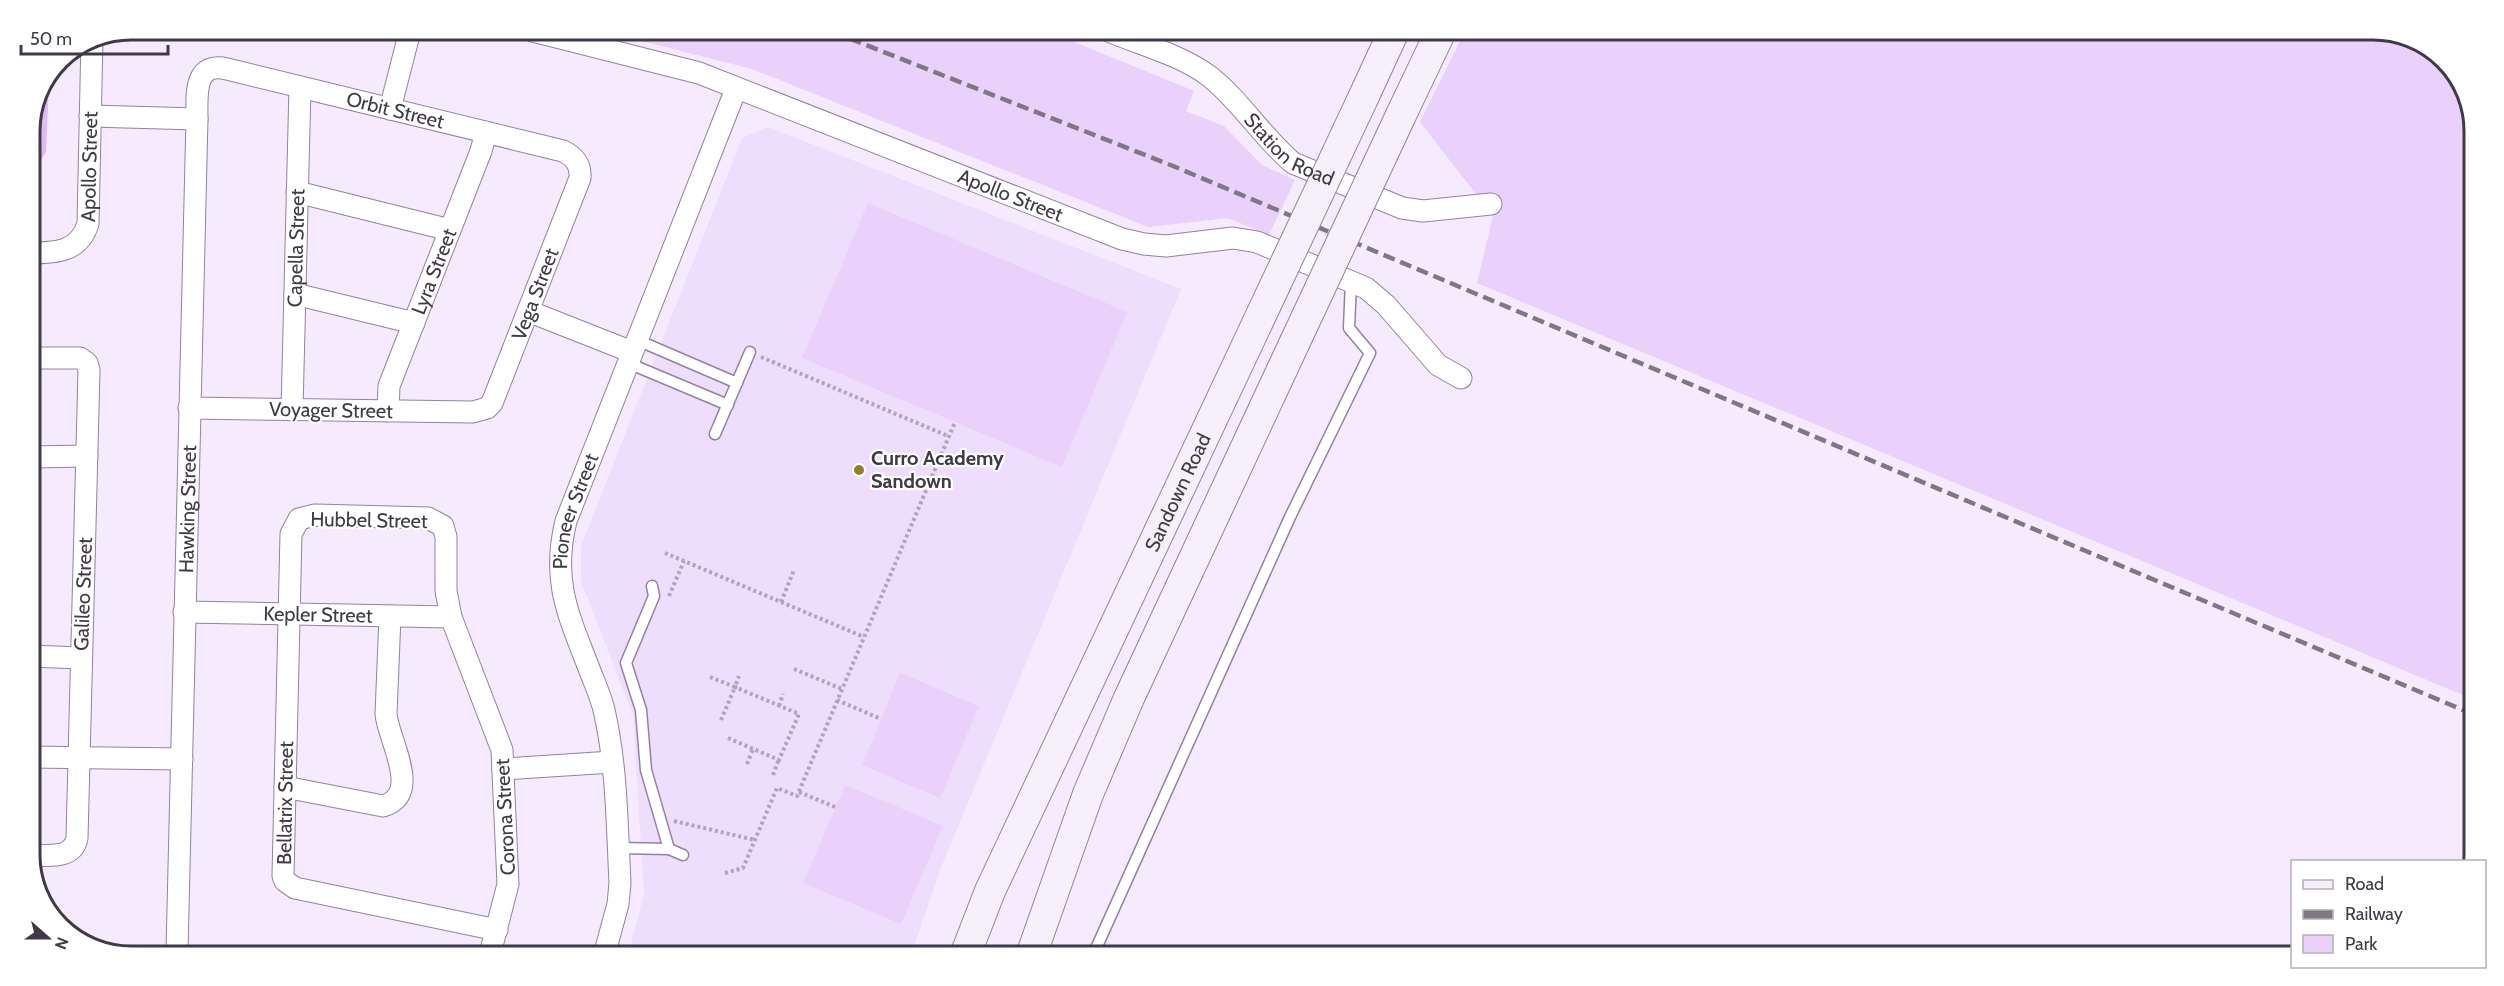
<svg xmlns="http://www.w3.org/2000/svg" width="2504" height="986" viewBox="0 0 2504 986" font-family="Cabin,sans-serif">
<style>
.built{fill:#eeddfc}
.green{fill:#e9d1fc}
.water{fill:#ddbbf8}
.lines{fill:none;stroke-linecap:round;stroke-linejoin:round}
.service-casing{stroke:#9382a0;stroke-width:13}
.minor-casing{stroke:#9382a0;stroke-width:23}
.secondary-casing{stroke:#9382a0;stroke-width:32}
.path{stroke:#aea5b6;stroke-width:4;stroke-dasharray:3 3;stroke-linecap:butt}
.service{stroke:#fff;stroke-width:10}
.minor{stroke:#fff;stroke-width:21}
.secondary{stroke:#f6effc;stroke-width:30}
.rail{stroke:#7f7786;stroke-width:4.5;stroke-dasharray:12 6;stroke-linecap:butt}
.secondary-bridge-casing{stroke:#9382a0;stroke-width:32;stroke-linecap:butt}
.secondary-bridge{stroke:#f6effc;stroke-width:30}
.poi-dot{fill:#957e25;stroke:#fff;stroke-width:2}
.labels{text-anchor:middle;stroke-width:4.5;stroke-linejoin:round;paint-order:stroke}
.street-label{font-size:20px;fill:#403946;stroke:#fff}
.poi-label{font-size:20px;font-weight:bold;fill:#403946;stroke:#fff;text-anchor:start}
.rim{fill:none;stroke:#403946;stroke-width:3}
</style>
<rect width="100%" height="100%" fill="#f5eafe"/>
<path class="built" d="M768,127L1181,289L940,870L912,952H629L644,894L633,715L581,581V546L742,138Z"/>
<g class="green">
<path d="M602,31L1050,32L1194,91L1186,111L1224,126L1262,165L1295,180L1269,235L1228,218L1148,227L752,69Z"/>
<path d="M1464,33L2406,35L2453,69L2474,124L2470,698L1477,283L1493,216L1420,122Z"/>
<path d="M868,203L1127,312L1062,467L802,358Z"/>
<path d="M900,673L979,706L940,798L862,765Z"/>
<path d="M845,785L943,826L901,924L803,883Z"/>
</g>
<path class="water" d="M49,83L46,152L30,178V125Z"/>
<g class="lines">
<defs>
<g id="service">
<path d="M637,340L737,383"/>
<path d="M628,363L728,405"/>
<path d="M715,434L750,352"/>
<path d="M652,586L654,596L626,663L641,710L646,770L669,849"/>
<path d="M618,848L669,849L683,855"/>
<path d="M1094,953L1290,517L1370,353L1349,328L1351,282"/>
</g>
<g id="minor">
<path id="s1" d="M533,31L699,73L1122,239L1144,244L1166,246L1233,238L1257,242L1366,288L1386,305L1438,365L1461,378"/>
<path id="s2" d="M1111,32C1142,45 1181,55 1209,76C1241,101 1262,137 1293,163L1402,208L1423,211L1491,204"/>
<path d="M390,109L410,31"/>
<path d="M90,116L197,119"/>
<path d="M297,192L450,230"/>
<path id="s3" d="M30,253C56,253 79,252 88,224L92,38"/>
<path d="M295,294L414,323"/>
<path d="M528,311L632,352"/>
<path d="M30,358H80L87,363L89,370L77,838C73,860 47,855 30,855"/>
<path id="s4" d="M292,410L300,87"/>
<path id="s5" d="M388,411L389,386L481,151L486,132"/>
<path d="M30,457L87,456"/>
<path id="s6" d="M184,612L451,617"/>
<path d="M30,656L81,658"/>
<path d="M30,757L182,759"/>
<path d="M503,769L612,762"/>
<path d="M285,787L383,806C423,794 388,740 386,714L390,616"/>
<path id="s7" d="M177,951C184,673 190,396 197,119C197,96 193,61 227,69L563,151C575,157 581,165 580,178L492,403L487,408L473,412L189,408"/>
<path d="M493,951L492,946L508,884L502,750L451,617L446,591V537L443,526L428,518L315,515L299,519L291,534L283,876L285,881L295,888L497,930"/>
<path id="s8" d="M605,952L618,904L620,883C617,826 617,766 604,710C601,697 595,684 590,671C569,616 551,582 566,521L736,89"/>
</g>
<g id="secondary">
<path d="M1364,96L1393,33"/>
<path d="M1401,115L1440,33"/>
<path id="s9" d="M966,953L990,891L1255,328"/>
<path d="M1032,953L1088,794L1129,698L1294,344"/>
</g>
</defs>
<use href="#service" class="service-casing"/>
<use href="#minor" class="minor-casing"/>
<use href="#secondary" class="secondary-casing"/>
<g class="path">
<path d="M761,357L948,436"/>
<path d="M665,553L864,637"/>
<path d="M669,596L684,561"/>
<path d="M781,602L794,570"/>
<path d="M794,669L842,689"/>
<path d="M710,677L735,687L739,676"/>
<path d="M837,700L881,719"/>
<path d="M779,706L783,694"/>
<path d="M721,720L735,687L737,688"/>
<path d="M728,738L779,760L799,714L735,687"/>
<path d="M747,764L753,749H755"/>
<path d="M773,775L779,759"/>
<path d="M799,792L835,807"/>
<path d="M674,821L755,840"/>
<path d="M725,873L743,868L777,788L797,796L955,422"/>
</g>
<use href="#service" class="service"/>
<use href="#minor" class="minor"/>
<use href="#secondary" class="secondary"/>
<path class="rail" d="M833,32L1173,166L2470,713"/>
<defs>
<g id="secondary-bridge">
<path d="M1255,328L1364,96"/>
<path d="M1294,344L1401,115"/>
</g>
</defs>
<use href="#secondary-bridge" class="secondary-bridge-casing"/>
<use href="#secondary-bridge" class="secondary-bridge"/>
</g>
<circle class="poi-dot" cx="859" cy="470" r="6"/>
<g class="labels">
<g class="street-label">
<text dy="7" stroke="none"><textPath href="#s7" startOffset="1077">Orbit Street</textPath></text>
<text dy="7" stroke="none"><textPath href="#s2" startOffset="218">Station Road</textPath></text>
<text dy="7" stroke="none"><textPath href="#s3" startOffset="128">Apollo Street</textPath></text>
<text dy="7" stroke="none"><textPath href="#s1" startOffset="506">Apollo Street</textPath></text>
<text dy="7" stroke="none"><textPath href="#s4" startOffset="162">Capella Street</textPath></text>
<text dy="7" stroke="none"><textPath href="#s5" startOffset="148">Lyra Street</textPath></text>
<text transform="translate(535 294) rotate(-69)" y="7">Vega Street</text>
<text transform="translate(331 410) rotate(1)" y="7">Voyager Street</text>
<text dy="7" stroke="none"><textPath href="#s9" startOffset="507">Sandown Road</textPath></text>
<text dy="7" stroke="none"><textPath href="#s7" startOffset="442">Hawking Street</textPath></text>
<text dy="7" stroke="none"><textPath href="#s8" startOffset="453">Pioneer Street</textPath></text>
<text transform="translate(369 520) rotate(1)" y="7">Hubbel Street</text>
<text transform="translate(83 594) rotate(-88)" y="7">Galileo Street</text>
<text dy="7" stroke="none"><textPath href="#s6" startOffset="134">Kepler Street</textPath></text>
<text transform="translate(285 803) rotate(-89)" y="7">Bellatrix Street</text>
<text transform="translate(505 817) rotate(-93)" y="7">Corona Street</text>
</g>
<g class="poi-label">
<text x="871" y="465">Curro Academy<tspan x="871" dy="23">Sandown</tspan></text>
</g>
</g>
<path d="M0 0H2504V986H0ZM131 40H2373A91 91 0 0 1 2464 131V855A91 91 0 0 1 2373 946H131A91 91 0 0 1 40 855V131A91 91 0 0 1 131 40Z" fill="#fff" fill-rule="evenodd"/>
<path class="rim" d="M131 40H2373A91 91 0 0 1 2464 131V855A91 91 0 0 1 2373 946H131A91 91 0 0 1 40 855V131A91 91 0 0 1 131 40Z"/>
<rect x="2291" y="860" width="195" height="108" fill="#ffffff" stroke="#b3b0b5" stroke-width="1.5"/>
<rect x="2303" y="880" width="30" height="9" fill="#f6effc" stroke="#b3b0b5" stroke-width="1.5"/>
<text x="2345" y="890" font-size="18" fill="#403946">Road</text>
<rect x="2303" y="910" width="30" height="9" fill="#7f7786" stroke="#b3b0b5" stroke-width="1.5"/>
<text x="2345" y="920" font-size="18" fill="#403946">Railway</text>
<rect x="2303" y="935" width="30" height="18" fill="#e9d1fc" stroke="#b3b0b5" stroke-width="1.5"/>
<text x="2345" y="950" font-size="18" fill="#403946">Park</text>
<g transform="translate(48 938) rotate(111)" stroke="#ffffff" stroke-width="4.5" paint-order="stroke">
<path d="M0-4.5L10 22L0 15L-10 22Z" fill="#403946"/>
<text y="-9" font-size="16" font-weight="bold" text-anchor="middle" fill="#403946">N</text>
</g>
<path d="M21 45v9h147v-9" fill="none" stroke="#403946" stroke-width="3"/>
<text x="30" y="45" font-size="18" fill="#403946" stroke="#ffffff" stroke-width="4.5" paint-order="stroke">50 m</text>
</svg>
